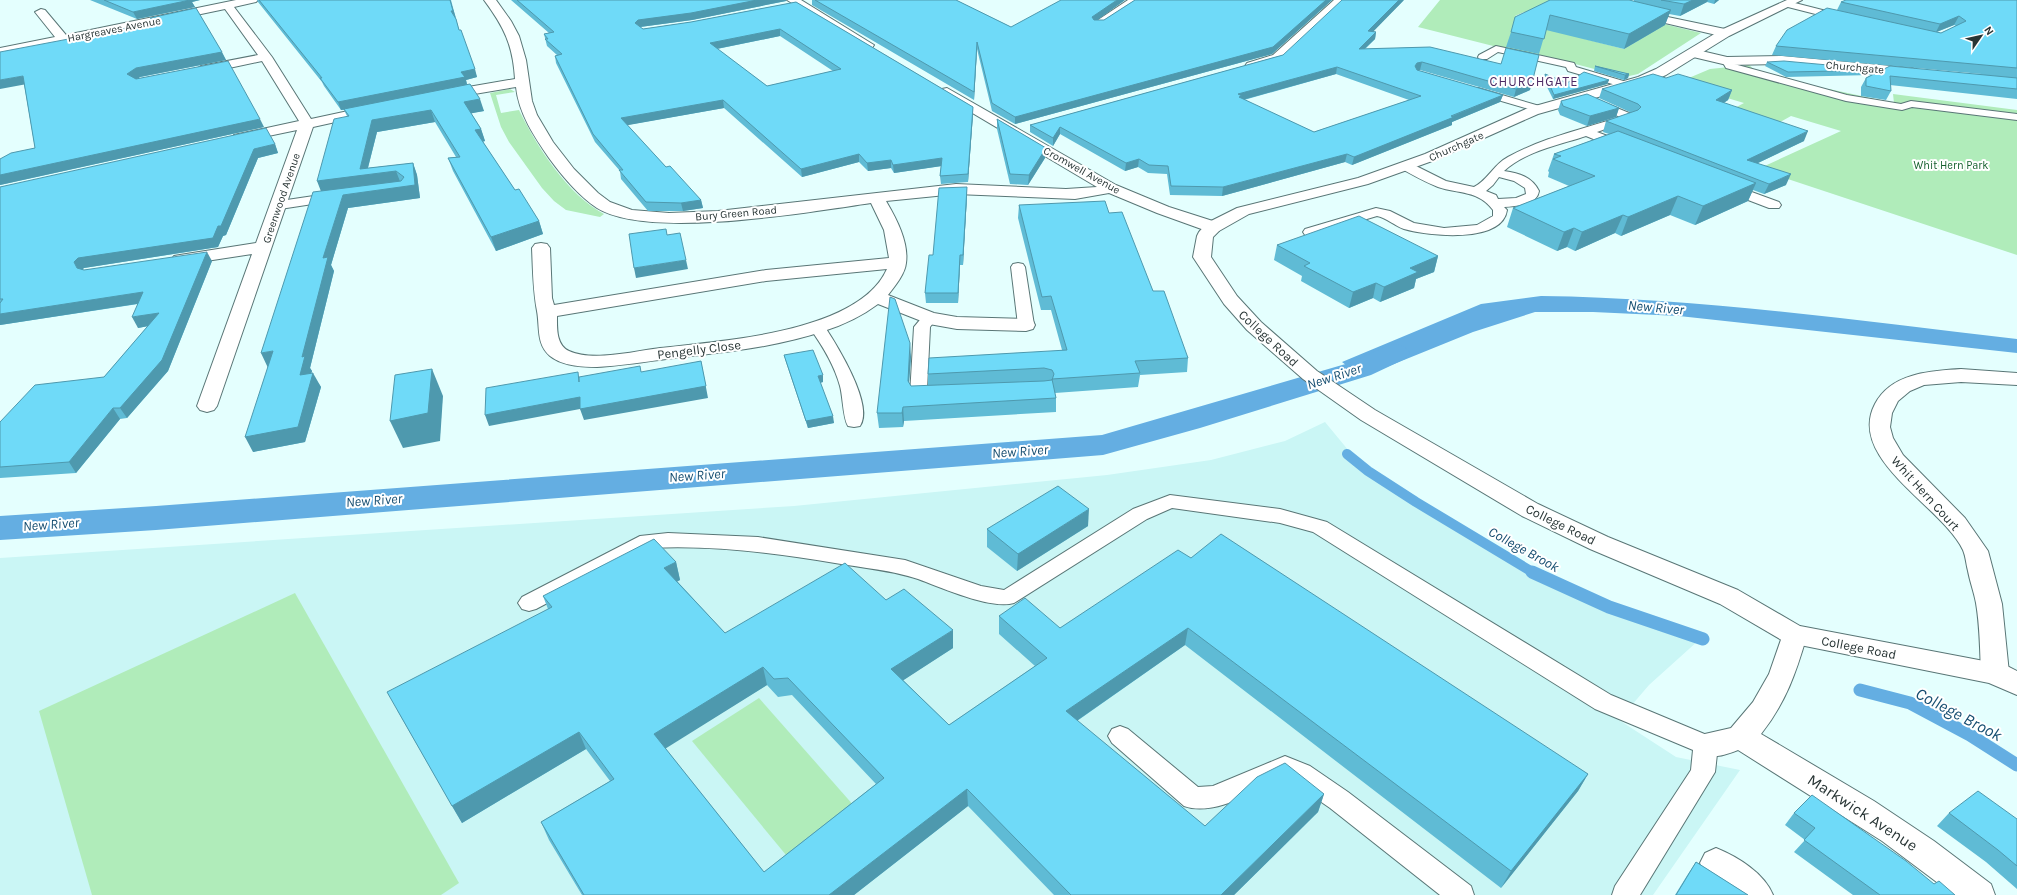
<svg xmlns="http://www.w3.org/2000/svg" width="2017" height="895" viewBox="0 0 2017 895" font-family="Karla,sans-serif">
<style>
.built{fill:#caf6f5}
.green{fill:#b0ecba;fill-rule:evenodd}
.water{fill:#64aee2}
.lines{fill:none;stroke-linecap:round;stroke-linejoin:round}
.stream-far1{stroke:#64aee2;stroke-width:10}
.stream{stroke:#64aee2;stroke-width:13}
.canal{fill:#64aee2;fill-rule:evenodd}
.service-casing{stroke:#597676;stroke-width:2}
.minor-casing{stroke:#597676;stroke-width:2}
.tertiary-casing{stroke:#597676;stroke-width:2}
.service{fill:#fff;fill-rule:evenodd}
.minor{fill:#fff;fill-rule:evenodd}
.tertiary{fill:#fff;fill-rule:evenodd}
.wall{fill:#5fbbd5;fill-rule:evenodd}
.shaded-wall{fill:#4e99ae}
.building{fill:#6fdaf8;stroke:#4e99ae;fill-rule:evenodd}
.labels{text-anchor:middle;stroke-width:4;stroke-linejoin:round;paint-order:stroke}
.far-street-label{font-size:11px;fill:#283535;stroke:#fff}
.far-park-label{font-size:11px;fill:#145f2c;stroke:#fff}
.far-quarter-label{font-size:13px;letter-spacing:1px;fill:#4d2b64;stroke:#fff}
.street-label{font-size:13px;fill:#283535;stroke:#fff}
.water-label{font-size:14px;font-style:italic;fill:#164e71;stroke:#fff}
.near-street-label{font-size:16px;fill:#283535;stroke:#fff}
.near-water-label{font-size:17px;font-style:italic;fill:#164e71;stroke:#fff}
</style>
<rect width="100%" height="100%" fill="#e4fffe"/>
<path class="built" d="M1325,422L1368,474L1539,582L1618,615L1699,640L1649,685L1619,720L1676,757L1740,770L1653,895H0V558L794,506L1107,475L1211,460L1285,441Z"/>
<g class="green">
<path d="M1440,0H1558L1610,11L1701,33L1638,74L1625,77L1533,53L1517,52L1418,27ZM1524,12L1644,37L1624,49L1585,39L1515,16Z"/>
<path d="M1749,65L1756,71L1826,91L1829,89L1894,103L1893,94L2017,110V255L1758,169L1841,131L1791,116L1775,125L1731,110L1744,103L1677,83L1710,69Z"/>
<path d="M510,89L515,92L496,95L501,113L519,110C537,147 568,195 604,214L600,217L566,210L554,201L542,188L509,142L501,127L490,93Z"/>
<path d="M295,593L459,883L441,895H92L39,711Z"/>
<path d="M759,698L855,807L786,855L692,741Z"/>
</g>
<path class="water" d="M1541,296C1700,298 1859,321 2017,339V353L1679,316L1593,312H1535L1473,332L1362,377L1342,362L1481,304Z"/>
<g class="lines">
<path class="stream-far1" d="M1347,454L1368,471L1416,502L1534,573"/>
<g class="stream">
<path d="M1532,572L1609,607L1703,639"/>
<path d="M1860,690L1910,703L1970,735L2017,765"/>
</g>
<path class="canal" d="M1395,344L1405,347L1410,353L1405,359L1371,375L1200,428L1103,455L156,530L0,540V516L156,506L1102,435L1349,363L1385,347Z"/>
<defs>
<g id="service">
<path d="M1787,1L1846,16L1848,18L1843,21L1784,6L1782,4Z"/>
<path d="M1496,46L1574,63L1576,67L1630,83L1631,85L1626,88L1568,71L1566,67L1498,52L1487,59H1479L1478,57L1479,55Z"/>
<path d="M1727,58L1731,59L1734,64L1847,95L1901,104L1911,101L2017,114V120L1912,107L1902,110L1846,101L1726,68L1722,61Z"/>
<path d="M1478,88L1543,107L1545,109L1539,112L1474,93L1473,91L1474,89Z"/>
<path d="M1595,99L1634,115L1636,117L1634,119L1597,132L1626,143L1628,146L1626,149H1618L1586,136C1559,145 1526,151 1504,171C1519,173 1532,177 1539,191C1537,205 1516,206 1504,207L1507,210C1502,244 1428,236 1404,229C1395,226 1387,218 1377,216L1310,236L1305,235L1303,232L1305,229L1376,208L1390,211L1414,223L1444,228L1477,225L1493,216V210C1478,190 1459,194 1438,187C1425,182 1413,175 1402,169L1400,166L1402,163H1410L1446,181L1474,187C1488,180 1493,165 1508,157C1542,138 1583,129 1620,117L1591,104L1589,102L1591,100ZM1499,177L1514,181L1525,188L1526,194L1516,198L1498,199L1496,195L1486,191L1493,185Z"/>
<path d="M1727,183L1779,202L1781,205L1779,208H1769L1722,190L1721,187Z"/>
<path d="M334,193L340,197L339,200L280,209L273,205L280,201Z"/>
<path d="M1018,263L1023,264L1025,267L1034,325L1031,328H1021L1018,325L1011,267L1013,264Z"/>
<path d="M929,313L934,315L937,318L930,327L927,389L940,390L942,394L940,398L918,400L912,399L910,395L914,327L924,315Z"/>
<path d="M817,322L823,324C835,342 875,405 860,426L854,427L848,426C843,418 843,397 840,386C834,364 822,345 809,327L811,324Z"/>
<path d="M1170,495L1280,509L1327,522L1611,695L1714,738L1718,745L1715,772L1640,895H1612L1615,886L1691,770L1693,750L1595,709L1313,532L1280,523L1172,508L1147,519L1014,603C992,610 942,588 918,579C892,570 863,568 835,563C774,553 713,545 651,548L536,609L529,611L522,609L518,603L522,597L640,536L668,533L758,537L905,560L981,586L1004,590L1133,509Z"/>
<path d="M1120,726L1128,729L1198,787L1213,786L1285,756L1310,766L1348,792L1471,886L1474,895H1440L1330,808L1285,777C1256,790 1215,817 1184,806L1112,743L1108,736L1112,729Z"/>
</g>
<g id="minor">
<path d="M236,0H258L256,2L234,7L272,57L311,119L376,105L381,106L383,109L381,112L313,127L217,406L214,410L207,412L200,410L197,406L252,254L180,265L174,264L171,260L174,256L180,255L256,243L297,130L239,142L234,141L232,138L234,135L299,121L262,61L201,74L195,70L201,66L258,55L225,9L0,56V48L55,37L35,12L41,9L45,10L66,35Z"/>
<path d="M484,0H496L511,21L519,36L526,60L532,101L537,115L553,142L574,169L598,193L610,202L632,210L669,213L718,211L956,184L1066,189L1097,187L942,95L940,92L942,89L947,88L1116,185L1169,207L1219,223L1221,227L1219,231L1213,232L1207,231L1157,213L1109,193L1075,199L956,194L886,201C896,218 909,242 906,263C905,274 895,286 888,295L934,313L957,317L1026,319L1033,321L1035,325L1033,329L1026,331L957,329L929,324L878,304C862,316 843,325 824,331C773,348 719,353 666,359C643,362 620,366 597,367C583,367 562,366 550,356C536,344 540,327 537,311C533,290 533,270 532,248L535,244L541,243L547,244L550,248L552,298L554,305L766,270L889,258L884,230L871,203C810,212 648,240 597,208C579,196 562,176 549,158C534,136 519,114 516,87L445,99L440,98L438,95L440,92L445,91L515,79C513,45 504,27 484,0ZM887,269C859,333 720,341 660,348C635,351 593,362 569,351C556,345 557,328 557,316L766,281Z"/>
<path d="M787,0H801L874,45L872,48H864Z"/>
<path d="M1128,0H1141L1103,26H1095L1093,24L1095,22Z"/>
<path d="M1334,0H1346L1281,61L1251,70L1247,69L1245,66L1247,63L1273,55Z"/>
<path d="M1639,11L1725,29L1731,33L1725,37L1635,16L1633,14L1635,12Z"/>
<path d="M1693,49L1727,57L1782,56L1913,68L1919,72L1913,76L1782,64L1727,65L1689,56L1687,53L1689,50Z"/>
<path d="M1961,369L2017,373V385L1961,382L1924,385L1910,391L1898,401L1892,413L1890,427L1893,438L1903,455L1965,518L1988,551L2002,604L2009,673L2005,681L1995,684L1985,681L1981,673C1980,650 1980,626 1976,603C1974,592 1970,582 1968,571C1966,564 1966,557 1963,550C1942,506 1846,459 1875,404C1891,373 1930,371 1961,369Z"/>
<path d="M1794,625L1803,628L1807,635C1796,673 1786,702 1761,734L1874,801L1934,841L1991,884L1995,895H1954L1882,841L1738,750C1723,756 1711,759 1696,754L1691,745L1696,736L1731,728L1753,702L1769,674L1785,628Z"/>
<path d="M1716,848C1738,857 1764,873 1773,895H1735L1705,873L1700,863L1705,853Z"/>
</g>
<path id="tertiary" d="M1787,0H1802L1729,36L1666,75L1648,83L1538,114L1435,160L1368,184L1249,214L1219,231L1213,237L1211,257L1237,296L1261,322L1317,371L1375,410L1538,504L1608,537L1738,590L1800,626L2005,665L2017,671V695L1989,683L1785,642L1720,604L1590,549L1522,516L1361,420L1303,379L1247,330L1224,304L1193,257L1197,236L1199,232L1207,223L1237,208L1358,178L1425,154L1528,108L1638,77L1656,69L1721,30Z"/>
</defs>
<use href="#service" class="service-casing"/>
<use href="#minor" class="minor-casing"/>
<use href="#tertiary" class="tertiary-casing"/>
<use href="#service" class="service"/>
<use href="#minor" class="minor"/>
<use href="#tertiary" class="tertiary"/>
</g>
<g class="wall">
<path d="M90,0H200L192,2L195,7L137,19Z"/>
<path d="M257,0H451L459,30L477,77L466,80L467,84L484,111L471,113L481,129L485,141L483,142L515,190L539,221L543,234L496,251L453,171L448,158L456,157L435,122L377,132L368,168L413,163L417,175L420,198L348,208L331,265L334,271L310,368L312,371L311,373L321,387L305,442L253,452L268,367L321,191L347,116L344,110H341L324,86L322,82L258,2Z"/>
<path d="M511,0H786V1L692,20L640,27L643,29L691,22L796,2L973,107V114L968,182L941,184L940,176L941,166L894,173L891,168L868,171L859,162L802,177L724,108L627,125L666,167L701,200L703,208L683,211H648L621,179L620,171L595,142L556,63L555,56L557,55L547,46L544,34L549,33ZM780,36L833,71L767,86L717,49Z"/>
<path d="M812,0H956L1011,27L1125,0L1097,20H1104L1135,0H1332L1272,54L1015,124L992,111L977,49L974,100L812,5Z"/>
<path d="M1404,0L1373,31L1376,32L1375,39L1365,49L1430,47L1530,90L1514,97L1420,70H1417L1503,95L1500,102L1452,122V125L1352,165L1345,162L1222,196L1170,195L1167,174L1148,173L1138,167L1125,171L1060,134L1053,146L1030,132V125L1283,55ZM1336,74L1409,100L1314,132L1244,100Z"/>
<path d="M1550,0L1634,1V0H1719L1714,4L1707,2L1680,16L1669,14L1665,25L1624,49L1546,30L1539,54L1506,47L1511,32Z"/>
<path d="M2017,0V99L1890,85L1891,91L1886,100L1861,96V87L1866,78L1871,75L1786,77L1765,66L1767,62L1881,70L1982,74L1772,55L1776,46L1837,10L1841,2ZM1954,25L1956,26L1941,33L1937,32Z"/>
<path d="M196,8L226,60L140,77L136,79L264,127L0,185V159L35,148L24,84L152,23L150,18Z"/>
<path d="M1595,66L1629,74L1628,78L1624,80L1594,71Z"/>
<path d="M1545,74L1567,83L1609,80L1607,84L1553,99L1543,79Z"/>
<path d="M1666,78L1732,90L1728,100L1724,103L1804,141L1758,163L1786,185L1764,194L1753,190L1748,201L1695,225L1670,215L1621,236L1615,233L1575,251L1567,247L1557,251L1507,227L1513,208L1569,186L1548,177L1549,172L1548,171L1554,154L1609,134L1603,132L1606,121L1632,113L1599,98L1602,89Z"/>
<path d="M1561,101L1619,108L1616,117L1587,126L1560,115L1558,110Z"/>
<path d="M997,119L1046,148L1045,158L1028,185L1010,184L997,129Z"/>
<path d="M275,144L278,153L258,158L226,235L223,236L218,247L84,268L82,269L84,270L212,261L168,371L127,418L120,419L76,473L0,478V422L104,377L148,326L138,328V304L0,325V187Z"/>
<path d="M967,187V196L963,265H960L958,303H926L925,293L933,255Z"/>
<path d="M1019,205L1109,213L1153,291L1188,358L1187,372L1140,375L1138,387L1055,393L1056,398V412L904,421L903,427L879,428L877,413L911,357L909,384L911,386H928V374L1062,350L1051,310H1041L1018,218Z"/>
<path d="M1277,245L1438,256L1434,272L1416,279L1414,288L1380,302L1373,298L1349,308L1301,281L1302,276L1274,260Z"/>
<path d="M784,355L823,382L820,383L834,423L808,428L786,362Z"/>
<path d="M1088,526L1017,571L987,547V529Z"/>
<path d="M1191,558L1588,774L1578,791L1501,888L1185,645L1077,721L1205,826L1324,794L1318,812L1234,895H1054L968,806L854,895H582L549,840L541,822L610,781L586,749L462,823L397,710L548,609L543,596L676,562L680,580L677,581L725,633L886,600L953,648L903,680L949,725L1035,666L999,634V616L1060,628ZM767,685L778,697L792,695L876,784L764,872L665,748Z"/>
<path d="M1794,813L1934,884L1955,895H1853L1794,852L1805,840L1785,825Z"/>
<path d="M1949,813L2017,819V889L1986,862L1937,826Z"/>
<path d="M1696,862L1748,895H1675L1688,874Z"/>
</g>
<g class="shaded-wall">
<path d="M190,0H200L192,2L195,7L137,19L133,12Z"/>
<path d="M450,0L456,18L451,11Z"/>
<path d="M757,0H786V1L692,20L640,27L635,23L638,20Z"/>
<path d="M1117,0H1125L1092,24V17Z"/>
<path d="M1326,0H1332L1272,54L1015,124V117Z"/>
<path d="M1399,0H1404L1367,38L1368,31Z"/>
<path d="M1693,0H1708L1707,2L1680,16L1684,4Z"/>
<path d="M1715,0H1719L1714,4Z"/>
<path d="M1671,10L1665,25L1624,49L1629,34Z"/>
<path d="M1959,16L1954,25L1936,32L1940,24Z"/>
<path d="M780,29V36L711,50L710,43Z"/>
<path d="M1376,32L1375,39L1357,56L1359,49Z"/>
<path d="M977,42V49L974,100V92Z"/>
<path d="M222,52L226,60L140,77L132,83L127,74L136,68Z"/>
<path d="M1422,62L1420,70L1416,71L1415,66L1417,63Z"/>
<path d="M1337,67L1336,74L1242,100L1241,103L1238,94Z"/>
<path d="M475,69L477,77L466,80L467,85L341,110L338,102L461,72Z"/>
<path d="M1629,74L1628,78L1624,80L1625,75Z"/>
<path d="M23,76L27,84L0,89V80Z"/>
<path d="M1609,80L1607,84L1553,99L1554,95Z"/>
<path d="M1532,83L1530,90L1514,97L1516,89Z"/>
<path d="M1732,90L1728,100L1712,110L1716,100Z"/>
<path d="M1503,95L1500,102L1452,122V125L1352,165L1354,157Z"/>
<path d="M480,99L484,111L468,114L464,102Z"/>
<path d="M723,100L724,108L623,126L621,118Z"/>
<path d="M973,107V114L968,182V174Z"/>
<path d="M1619,108L1616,117L1587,126L1590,116Z"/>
<path d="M431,110L435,122L377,132L366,175L396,171L401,184L322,194L317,181L360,169L372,120Z"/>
<path d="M260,119L264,127L0,185V175Z"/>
<path d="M1060,127V134L1053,146V138Z"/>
<path d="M481,129L485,141L479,142L475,130Z"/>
<path d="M1808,131L1804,141L1743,170L1747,160Z"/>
<path d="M275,144L278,153L258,158L226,235L223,236L218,247L84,268L80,272L83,278L74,262L78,258L254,149Z"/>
<path d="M1046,148L1045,158L1028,185L1029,175Z"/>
<path d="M859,154V162L802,177L801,169Z"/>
<path d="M1347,154L1345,162L1222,196L1223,187Z"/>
<path d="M942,158V166L894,173L893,165Z"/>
<path d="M1139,159L1138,167L1125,171L1126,163Z"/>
<path d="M891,160V168L868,171L867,163Z"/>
<path d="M413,163L417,175L420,198L348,208L331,265L334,271L310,368L312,371L307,390L300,375L302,357L323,258L343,195L415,185Z"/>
<path d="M1791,174L1786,185L1764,194L1769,184Z"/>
<path d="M1756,183L1748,201L1695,225L1703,206Z"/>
<path d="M967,187V196L963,265V255Z"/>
<path d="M1678,196L1670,215L1621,236L1628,217Z"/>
<path d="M701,200L703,208L683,211L681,203Z"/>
<path d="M1623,215L1615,233L1575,251L1582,232Z"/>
<path d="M539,221L543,234L496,251L491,237Z"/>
<path d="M1574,228L1567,247L1557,251L1564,232Z"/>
<path d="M207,252L212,261L168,371L127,418L120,408Z"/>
<path d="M960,255V265L958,303V293Z"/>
<path d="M1438,256L1434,272L1416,279L1414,288L1380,302L1384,287L1410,268Z"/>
<path d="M686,260L688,269L636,278L634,268Z"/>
<path d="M1376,283L1373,298L1349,308L1353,292Z"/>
<path d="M143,292L149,302L0,325V314Z"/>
<path d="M159,313L165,323L138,328L132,317Z"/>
<path d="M910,343L911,357L908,395V381Z"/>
<path d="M273,351L268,368L261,353Z"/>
<path d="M701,361L708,398L584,420L580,409L489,426L485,415Z"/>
<path d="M432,369L443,396L440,441L403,448L390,421Z"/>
<path d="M313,373L321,387L305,442L253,452L245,437Z"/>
<path d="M823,375V382L819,383L818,376Z"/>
<path d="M903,407L904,421L903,427L902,413Z"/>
<path d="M113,408L120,419L76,473L69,462Z"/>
<path d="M833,416L834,423L808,428L806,421Z"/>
<path d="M1089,509L1088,526L1017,571L1018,554Z"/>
<path d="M676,562L680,580L669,586L664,568Z"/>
<path d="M1188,628L1185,645L1065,729L1066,711Z"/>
<path d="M953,630V648L893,687L891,669Z"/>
<path d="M763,667L767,685L660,752L654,734Z"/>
<path d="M579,732L586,749L462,823L452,806Z"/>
<path d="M1588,774L1578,791L1501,888L1511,871Z"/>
<path d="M967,789L968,806L854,895H829Z"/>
<path d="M1324,794L1318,812L1234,895H1221Z"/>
</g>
<g class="building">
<path d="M104,0H190L133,12Z"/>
<path d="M259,0H450L453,11H451L456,19L459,30H461L475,69L461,72L465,77L338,102L320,78H322Z"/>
<path d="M517,0H757L691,13L638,20L635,23L643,29L691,22L796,2L973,107L968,174L940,176L942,158L893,165L891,160L867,163L859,154L801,169L723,100L621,118L666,167L670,166L701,200L681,203L646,202L619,170H623L593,134L555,56L562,54L545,39H548L544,34L554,32ZM780,29L841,69L767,86L710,43Z"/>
<path d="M815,0H956L1011,27L1061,0H1117L1092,17L1094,20H1104L1135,0H1326L1273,47L1015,117L992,103L977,42L974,92Z"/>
<path d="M1342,0H1399L1368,31L1376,32L1359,49L1430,47L1501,64L1506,48L1539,55L1532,83L1516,89L1422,62L1417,63L1415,66L1417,70L1503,95L1451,116L1454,117L1354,157L1347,154L1223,187L1171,186L1168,166L1149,165L1139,159L1126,163L1060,127L1053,138L1030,125L1283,55ZM1337,67L1421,96L1314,132L1239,97L1242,96L1238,94Z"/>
<path d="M1550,0H1629L1671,10L1629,34L1550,15L1544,39L1511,32L1515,17Z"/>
<path d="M1661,0H1693L1684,4Z"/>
<path d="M1846,0H2017V68L1776,46L1787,30L1827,8L1941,33L1966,21L1959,16L1940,24L1841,2Z"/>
<path d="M196,8L222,52L136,68L127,74L136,79L228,61L260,119L0,175V159L11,153L35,148L23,76L0,80V52L158,22L150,18Z"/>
<path d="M1784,61L1883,70L1788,72L1767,62Z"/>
<path d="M1595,66L1629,74L1625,75Z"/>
<path d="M1890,66L2017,78V89L1890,76L1891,91L1866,86V78Z"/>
<path d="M1584,72L1609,80L1554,95L1545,74L1567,83Z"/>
<path d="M1653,74L1666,78L1678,74L1732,90L1716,100L1808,131L1747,160L1791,174L1769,184L1606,121L1638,110L1641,107L1638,104L1602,89Z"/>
<path d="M470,84L480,99L464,102L481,129L475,130L515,190L519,189L539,221L491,237L448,158L460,157L431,110L372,120L360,169L413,163L415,185L343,195L323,258L328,257L302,357L305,356L300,375L313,373L298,427L245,437L273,351L261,353L313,192L401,181L404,177L396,171L317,181L334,119L349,116L344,109Z"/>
<path d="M1587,94L1619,108L1590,116L1563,106L1561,101Z"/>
<path d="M997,119L1046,148L1029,175L1010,174Z"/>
<path d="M266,128L275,144L254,149L221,226H218L213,238L78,258L74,262L77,268L84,270L207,252L162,360L120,408H113L69,462L0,467V422L35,385L104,377L159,313L132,317L143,292L0,314V303L3,299H0V187Z"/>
<path d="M1618,131L1756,183L1703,206L1678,196L1628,217L1623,215L1582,232L1574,228L1564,232L1513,208L1595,176L1553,159L1561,156L1554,154Z"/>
<path d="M967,187L963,255H960L958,293H925L929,255H933L939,188Z"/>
<path d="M1105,201L1109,213L1122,212L1153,291H1164L1188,358L1135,361L1140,373L1052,379L1056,398L903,407L902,413H877L890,297L895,299L910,343L908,381L911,386L1044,381L1052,380L1054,374L1052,370L1044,368L928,374L929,358L1067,350L1051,296L1042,297L1019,205Z"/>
<path d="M1359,216L1438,256L1410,268L1418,272L1384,287L1376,283L1353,292L1304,266L1310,263L1277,245Z"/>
<path d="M666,229L667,235L680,233L686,260L634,268L629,234Z"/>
<path d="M813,350L823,375L818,376L833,416L806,421L784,355Z"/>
<path d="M701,361L706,386L580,409V397L485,415L486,388L578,372L579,382V377L640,366L641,372Z"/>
<path d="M432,369L428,413L390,421L395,375Z"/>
<path d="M1058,486L1089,509L1018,554L987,529Z"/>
<path d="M1221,534L1588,774L1511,871L1188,628L1066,711L1205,826L1257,777L1285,763L1324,794L1221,895H1071L967,789L829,895H584L541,822L614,779L579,732L452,806L387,692L552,607L543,596L654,539L676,562L664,568L725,633L845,563L886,600L904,589L953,630L891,669L949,725L1047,658L999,616L1025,598L1060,628L1178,550L1191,558ZM763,667L774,679L788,678L884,778L764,872L654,734Z"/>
<path d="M1978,791L2017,819V866L1998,850L1949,813Z"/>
<path d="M1812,795L1906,861L1934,884L1939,881L1955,895H1880L1804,840L1815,828L1794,813Z"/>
<path d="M1696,862L1748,895H1676Z"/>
</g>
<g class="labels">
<g class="far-street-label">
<text transform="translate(114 29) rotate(-11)" y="4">Hargreaves Avenue</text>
<text transform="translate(1855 67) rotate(5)" y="4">Churchgate</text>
<text transform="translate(1456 146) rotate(-24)" y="4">Churchgate</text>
<text transform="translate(1082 170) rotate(29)" y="4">Cromwell Avenue</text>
<text transform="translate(281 198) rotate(-71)" y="4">Greenwood Avenue</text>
<text transform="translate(736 213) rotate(-5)" y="4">Bury Green Road</text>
</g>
<g class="far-park-label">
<text x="1951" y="169">Whit Hern Park</text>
</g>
<g class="far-quarter-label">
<text x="1534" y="86">CHURCHGATE</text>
</g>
<g class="street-label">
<text transform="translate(1269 338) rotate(43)" y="5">College Road</text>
<text transform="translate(699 349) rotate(-7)" y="5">Pengelly Close</text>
<text transform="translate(1926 493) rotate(48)" y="5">Whit Hern Court</text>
<text transform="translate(1561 524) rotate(26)" y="5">College Road</text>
<text transform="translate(1859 647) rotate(11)" y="5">College Road</text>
</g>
<g class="water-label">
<text transform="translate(1656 307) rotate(5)" y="5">New River</text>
<text transform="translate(1334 376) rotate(-18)" y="5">New River</text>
<text transform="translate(1020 451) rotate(-4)" y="5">New River</text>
<text transform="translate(697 475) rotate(-4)" y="5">New River</text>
<text transform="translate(374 500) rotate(-4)" y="5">New River</text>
<text transform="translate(51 524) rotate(-4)" y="5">New River</text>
<text transform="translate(1524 549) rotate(29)" y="5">College Brook</text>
</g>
<g class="near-street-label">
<text transform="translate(1863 812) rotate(33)" y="6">Markwick Avenue</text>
</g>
<g class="near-water-label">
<text transform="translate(1959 714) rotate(28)" y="6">College Brook</text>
</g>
</g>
<g transform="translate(1981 36) rotate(56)" stroke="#ffffff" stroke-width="3" paint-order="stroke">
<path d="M0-3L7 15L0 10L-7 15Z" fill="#283535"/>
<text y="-6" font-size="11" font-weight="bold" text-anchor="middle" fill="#283535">N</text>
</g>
</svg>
